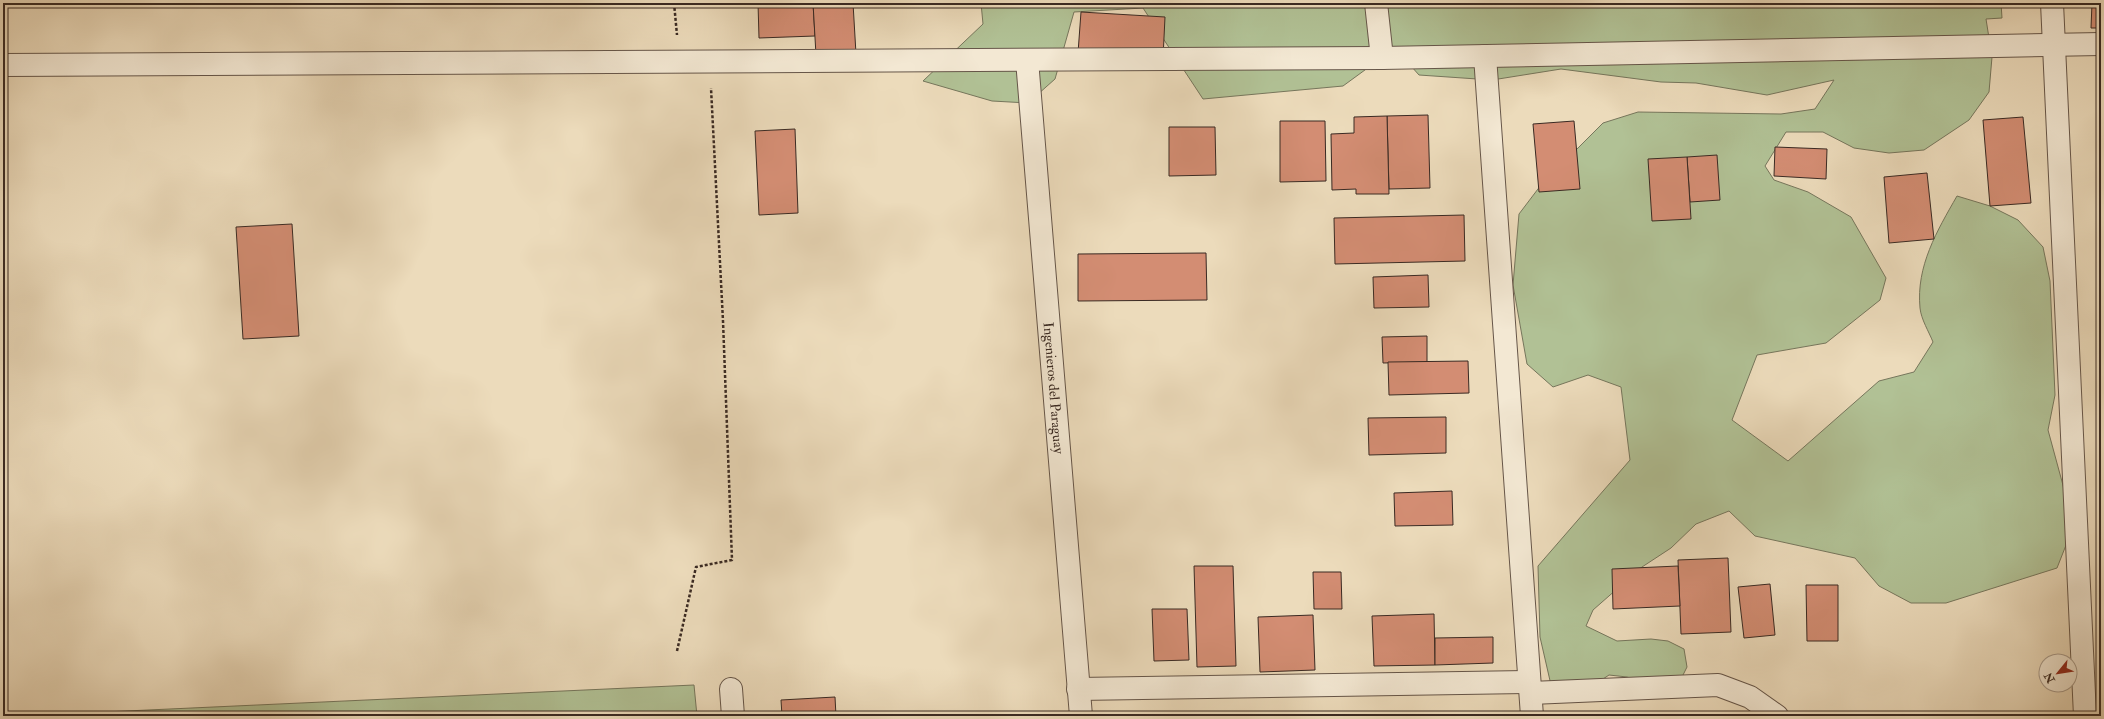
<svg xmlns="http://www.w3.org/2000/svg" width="2104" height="719" viewBox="0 0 2104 719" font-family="'IM FELL Double Pica',serif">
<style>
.green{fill:#b1c195;stroke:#76765c}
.building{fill:#d38d73;stroke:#3a2a23}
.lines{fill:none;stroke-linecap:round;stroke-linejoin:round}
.minor-casing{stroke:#665649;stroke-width:24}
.path{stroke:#3a2a23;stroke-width:2.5;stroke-dasharray:3 2;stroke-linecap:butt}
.minor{stroke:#f3e8d3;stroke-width:22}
.labels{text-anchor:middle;stroke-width:4;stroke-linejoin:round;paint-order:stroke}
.street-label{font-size:14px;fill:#3a2a23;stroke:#f3e8d3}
</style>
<rect width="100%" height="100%" fill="#ecdbbb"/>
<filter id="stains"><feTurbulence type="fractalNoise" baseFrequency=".005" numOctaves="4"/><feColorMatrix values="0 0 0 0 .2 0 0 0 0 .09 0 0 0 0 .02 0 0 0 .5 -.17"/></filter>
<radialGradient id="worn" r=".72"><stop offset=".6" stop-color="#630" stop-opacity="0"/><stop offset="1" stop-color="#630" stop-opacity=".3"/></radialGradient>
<g class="green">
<path d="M981,3H2001L2002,18L1986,19L1992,57L1989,92L1969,120L1924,150L1889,153L1854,148L1823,132H1786L1765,166L1774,180L1808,192L1851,217L1886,278L1880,300L1826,343L1757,355L1732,420L1788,461L1879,381L1914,372L1933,342C1929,332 1921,319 1920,308C1916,266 1937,231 1957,196L1990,206L2018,220L2043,247L2050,281L2055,395L2048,430L2067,500L2070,535L2057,568L1946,603H1911L1879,586L1855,558L1755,536L1729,511L1696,524L1671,548L1642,567L1593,610L1586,626L1617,641L1651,639L1668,641L1684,649L1687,667L1679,683L1661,687L1627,677L1609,675L1594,685H1551L1540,637L1538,566L1630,460L1621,387L1588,375L1553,387L1527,364L1513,285L1519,214L1541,185L1603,123L1638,112L1781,114L1815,109L1834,80L1767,95L1696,83L1661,82L1561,69L1492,80L1419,75L1395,48L1343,86L1203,99L1143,8L1074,12L1055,79L1028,103L992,101L923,81L983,24Z"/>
<path d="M694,685L697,716L39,715Z"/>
</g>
<g class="building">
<path d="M758,3H813L815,36L759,38Z"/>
<path d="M813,3H853L856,54L816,55Z"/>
<path d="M2092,3H2101V28H2091Z"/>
<path d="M1081,12L1165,17L1163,58L1078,53Z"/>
<path d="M1428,115L1430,188L1389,189L1387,116Z"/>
<path d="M1387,116L1389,194H1356V189L1332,190L1331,134L1354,133V117Z"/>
<path d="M2023,117L2031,203L1990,206L1983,120Z"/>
<path d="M1280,121H1325L1326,181L1280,182Z"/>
<path d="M1574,121L1580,189L1539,192L1533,124Z"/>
<path d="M1169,127H1215L1216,175L1169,176Z"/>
<path d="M795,129L798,213L759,215L755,131Z"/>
<path d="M1775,147L1827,149L1826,179L1774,176Z"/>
<path d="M1717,155L1720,200L1690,202L1687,157Z"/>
<path d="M1687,157L1691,219L1652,221L1648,159Z"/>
<path d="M1927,173L1934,239L1889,243L1884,177Z"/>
<path d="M1464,215L1465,261L1335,264L1334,218Z"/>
<path d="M292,224L299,336L243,339L236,227Z"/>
<path d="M1206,253L1207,300L1078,301V254Z"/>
<path d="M1428,275L1429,307L1374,308L1373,277Z"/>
<path d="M1427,336V362L1383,363L1382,337Z"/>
<path d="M1468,361L1469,393L1389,395L1388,362Z"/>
<path d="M1446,417V453L1369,455L1368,418Z"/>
<path d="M1452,491L1453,525L1395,526L1394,493Z"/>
<path d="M1728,558L1731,632L1681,634L1678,560Z"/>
<path d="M1194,566H1233L1236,666L1197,667Z"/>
<path d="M1678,566L1680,606L1613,609L1612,569Z"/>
<path d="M1313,572H1341L1342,609H1314Z"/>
<path d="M1770,584L1775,635L1744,638L1738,587Z"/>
<path d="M1806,585H1838V641H1807Z"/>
<path d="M1152,609H1187L1189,660L1154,661Z"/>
<path d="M1434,614L1435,665L1374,666L1372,616Z"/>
<path d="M1313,615L1315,670L1260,672L1258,617Z"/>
<path d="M1493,637V663L1435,665V638Z"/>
<path d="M835,697L836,716H782L781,700Z"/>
</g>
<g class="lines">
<defs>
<g id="minor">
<path d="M1376,3L1382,58"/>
<path d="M2052,3L2085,716"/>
<path d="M1485,56L1532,716"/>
<path id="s1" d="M1027,60L1081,716"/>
<path d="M3,65L1382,58L2101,44"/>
<path d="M731,689L733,716"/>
<path d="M1078,689L1529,682"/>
<path d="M1531,693L1718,685L1750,697L1777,716"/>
</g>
</defs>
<use href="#minor" class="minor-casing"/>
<g class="path">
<path d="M674,3L677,35"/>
<path d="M677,651L696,567L732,560L723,321L711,88"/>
</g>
<use href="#minor" class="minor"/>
</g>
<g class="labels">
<g class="street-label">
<text dy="5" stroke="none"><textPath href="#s1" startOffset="329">Ingenieros del Paraguay</textPath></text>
</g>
</g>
<rect width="2104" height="719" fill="none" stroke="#ecdbbb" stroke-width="16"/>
<rect x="4" y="4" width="2096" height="711" fill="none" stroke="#3a2a23" stroke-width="2"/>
<rect x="8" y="8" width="2088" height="703" fill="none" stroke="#3a2a23"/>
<g transform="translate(2058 673) rotate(240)"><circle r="19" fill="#f3e8d3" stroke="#a99c8d"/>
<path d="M0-3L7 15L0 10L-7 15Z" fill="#8f2418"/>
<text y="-6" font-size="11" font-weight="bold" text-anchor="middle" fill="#3a2a23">N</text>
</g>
<rect width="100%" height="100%" filter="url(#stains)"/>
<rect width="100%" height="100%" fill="url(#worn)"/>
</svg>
